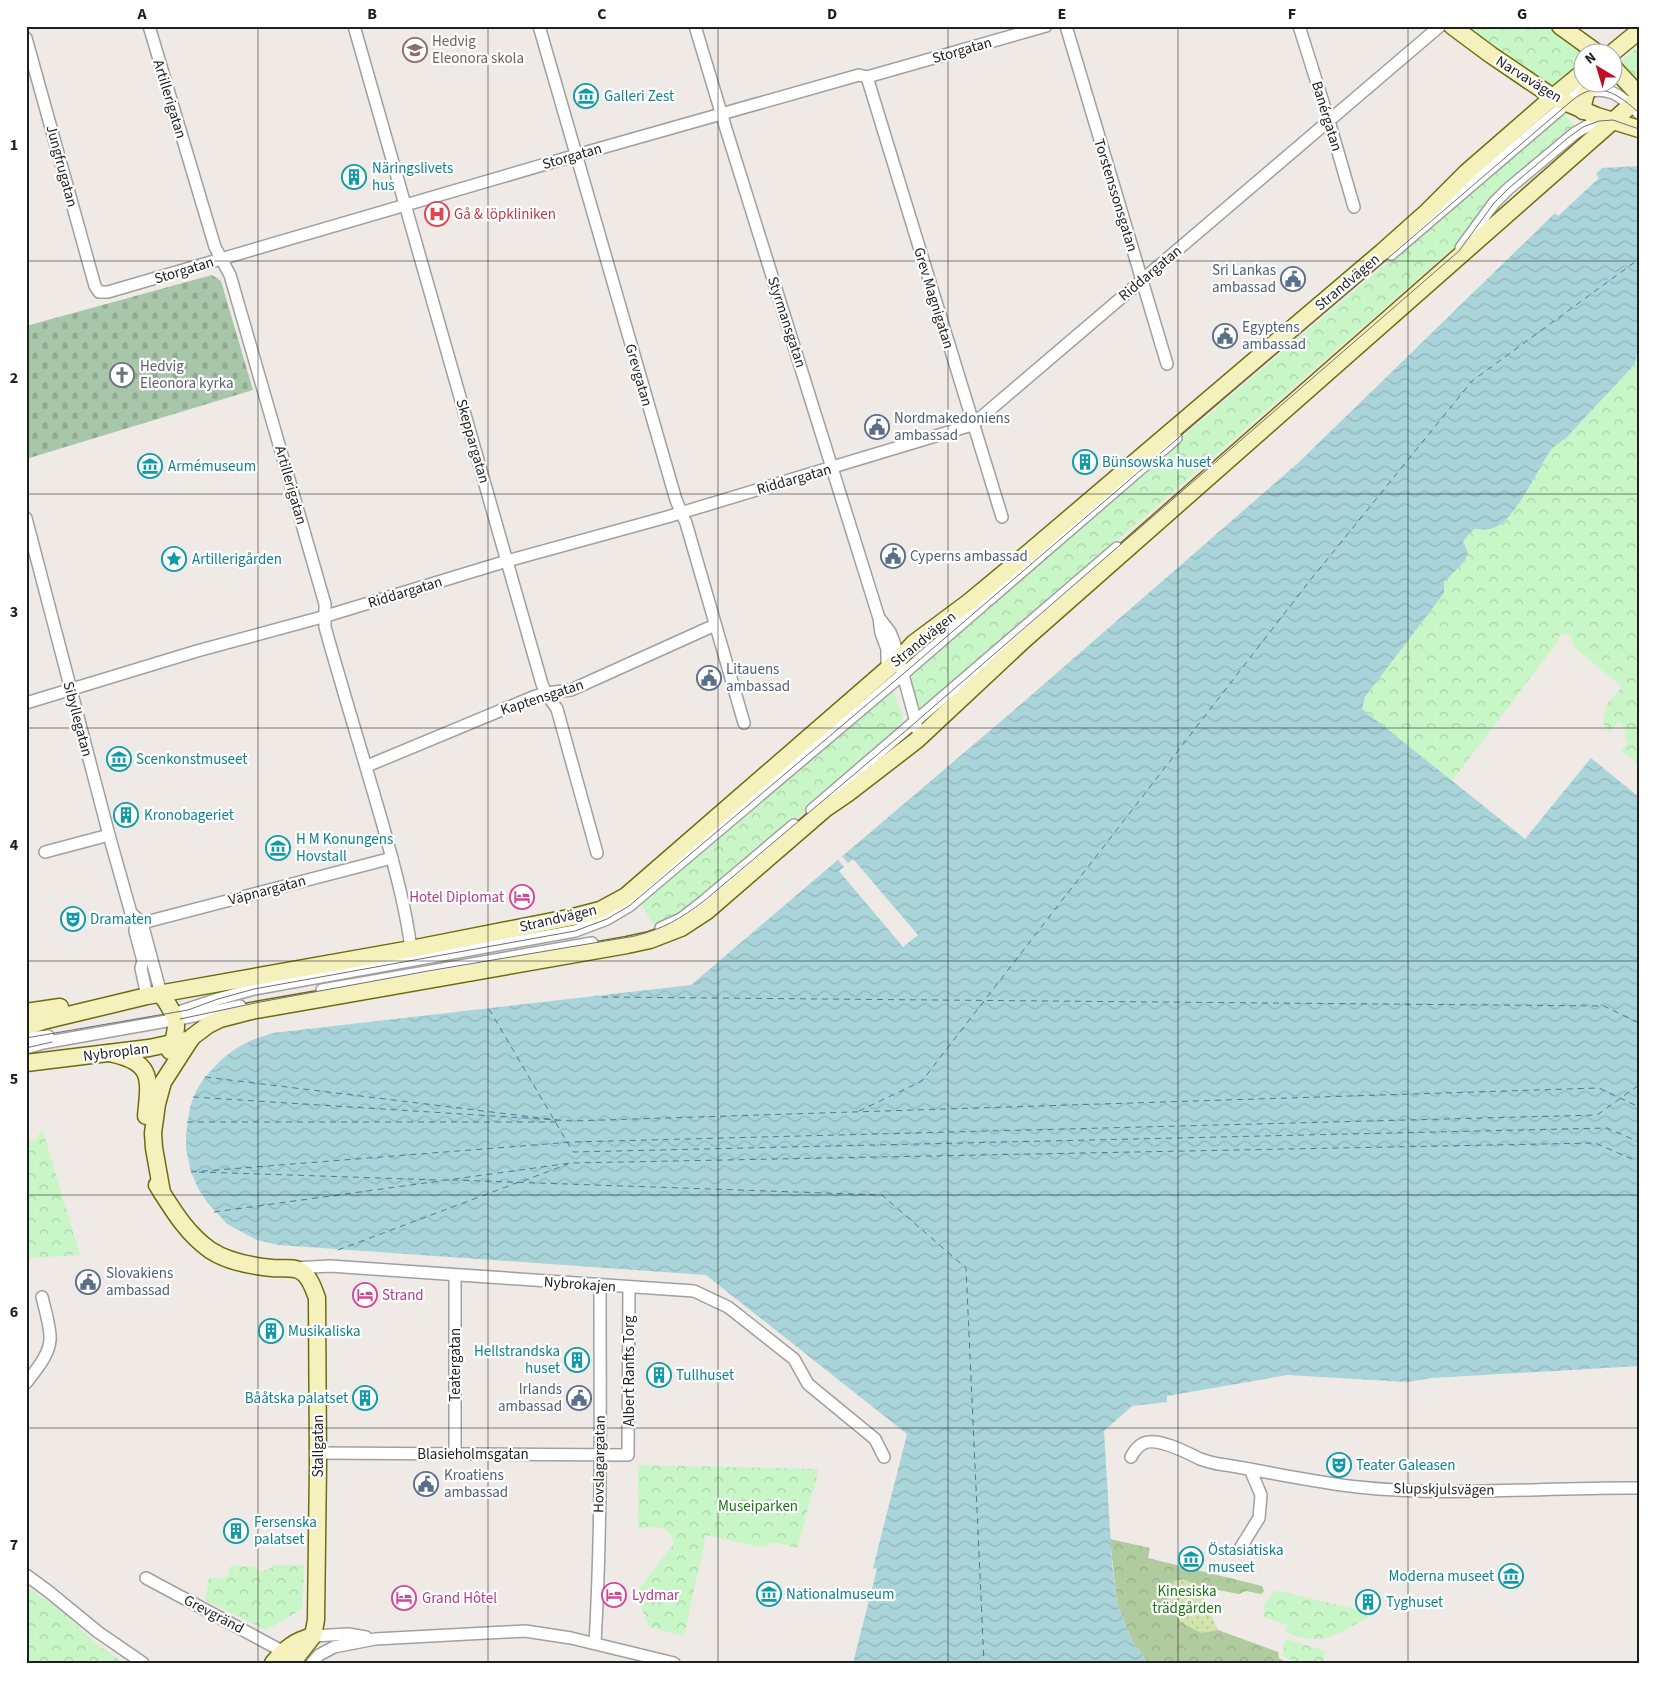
<svg xmlns="http://www.w3.org/2000/svg" width="1665" height="1689" viewBox="0 0 1665 1689" font-family="'Source Sans 3',sans-serif">
<style>
.grass{fill:url(#grass-dots)}
.forest{fill:url(#forest-crowns)}
.cemetery{fill:url(#cemetery-stones)}
.park{fill:url(#park-crowns)}
.water{fill:url(#water-waves)}
.pier{fill:#efeae5}
.lines{fill:none;stroke-linecap:round;stroke-linejoin:round}
.ferry{stroke:#4c7c99;stroke-width:1;stroke-dasharray:6 5;stroke-linecap:butt}
.street-casing{stroke:#a0a0a0;stroke-width:14}
.secondary-casing{stroke:#6e6d0d;stroke-width:19}
.street{stroke:#fff;stroke-width:11}
.secondary{stroke:#f5f1bd;stroke-width:16}
.tram{stroke:#6d6d6d;stroke-width:1}
.grid{fill:none;stroke:#1f1f1f;stroke-width:1;stroke-opacity:0.55}
.labels{text-anchor:middle;stroke-width:4.5;stroke-linejoin:round;paint-order:stroke}
.education-label{font-size:15px;fill:#785e54;stroke:#fff;text-anchor:start}
.street-label{font-size:15px;fill:#1f1f1f;stroke:#fff}
.culture-label{font-size:15px;fill:#0d838f;stroke:#fff;text-anchor:start}
.health-label{font-size:15px;fill:#be3a42;stroke:#fff;text-anchor:start}
.service-label{font-size:15px;fill:#4e5e75;stroke:#fff;text-anchor:start}
.worship-label{font-size:15px;fill:#5b616d;stroke:#fff;text-anchor:start}
.hotel-label{font-size:15px;fill:#b23c85;stroke:#fff;text-anchor:start}
.park-label{font-size:15px;fill:#187613;stroke:#fff}
.neatline{fill:none;stroke:#1f1f1f;stroke-width:2}
.grid-label{font-size:16px;text-anchor:middle;font-weight:bold;fill:#1f1f1f}
</style>
<defs>
<pattern id="grass-dots" width="8" height="8" patternUnits="userSpaceOnUse" patternTransform="scale(1.25)"><rect width="8" height="8" fill="#d1e5af"/><path d="M2 2h.1M6 6h.1" fill="none" stroke="#b3c496" stroke-width="1.8" stroke-linecap="round"/></pattern>
<pattern id="forest-crowns" width="20" height="18" patternUnits="userSpaceOnUse" patternTransform="scale(1.25)"><rect width="20" height="18" fill="#b0cb9d"/><path d="M2 6a3 3 0 1 1 6 0M12 15a3 3 0 1 1 6 0" fill="none" stroke="#97ae87"/></pattern>
<pattern id="cemetery-stones" width="16" height="16" patternUnits="userSpaceOnUse" patternTransform="scale(1.25)"><rect width="16" height="16" fill="#a8c6a9"/><path d="M2 7V4a2 2 0 0 1 4 0v3zM10 15v-3a2 2 0 0 1 4 0v3z" fill="#90aa91"/></pattern>
<pattern id="park-crowns" width="20" height="18" patternUnits="userSpaceOnUse" patternTransform="scale(1.25)"><rect width="20" height="18" fill="#c8f6c6"/><path d="M2 6a3 3 0 1 1 6 0M12 15a3 3 0 1 1 6 0" fill="none" stroke="#abd2aa"/></pattern>
<pattern id="water-waves" width="16" height="10" patternUnits="userSpaceOnUse" patternTransform="scale(1.25)"><rect width="16" height="10" fill="#a9d4d9"/><path d="M0 5q4-4 8 0t8 0" fill="none" stroke="#91b6ba"/></pattern>
</defs>
<rect width="100%" height="100%" fill="#efeae5"/>
<path class="grass" d="M1183,1579L1198,1586L1218,1630L1201,1633L1181,1622L1168,1600L1164,1583Z"/>
<path class="forest" d="M1110,1539L1150,1548L1148,1558L1262,1586L1264,1591L1261,1594L1246,1591L1239,1594L1198,1586L1183,1579L1164,1584L1168,1600L1181,1622L1201,1633L1218,1630L1278,1652L1279,1658L1287,1663H1149L1133,1643L1117,1603Z"/>
<path class="cemetery" d="M212,275L221,281L253,390L26,459V326Z"/>
<g class="park">
<path d="M1464,26H1549L1576,46L1582,53V62L1550,88Z"/>
<path d="M1639,46V83L1620,62Z"/>
<path d="M1563,113L1576,127L1460,242L921,711L919,709L908,674L909,670Z"/>
<path d="M1639,342V765L1621,751L1628,742L1625,740L1626,732L1619,721L1609,734L1603,722L1607,704L1622,687L1573,646L1571,635L1560,634L1557,643L1452,781L1362,709L1365,698L1444,582L1465,561L1468,553L1463,541L1474,529C1479,529 1485,530 1490,529C1515,524 1536,470 1551,450C1555,445 1561,442 1566,438L1635,364Z"/>
<path d="M893,690L903,715L902,723L838,780L836,786L680,915L654,926L641,904L888,691Z"/>
<path d="M42,1128L80,1255L26,1258V1138L35,1142Z"/>
<path d="M638,1465L819,1469L797,1548L773,1542L761,1547L706,1535L684,1636L649,1627L636,1593L674,1543C668,1523 656,1527 638,1528Z"/>
<path d="M232,1565L256,1567L261,1572L271,1568L272,1565H304L302,1609L266,1630L205,1600L209,1577C217,1579 222,1580 229,1575V1568Z"/>
<path d="M26,1586L63,1612L95,1643L124,1663H26Z"/>
<path d="M1276,1590L1375,1614C1356,1623 1332,1641 1312,1639C1303,1639 1293,1634 1285,1632L1288,1625L1264,1617V1605Z"/>
<path d="M1286,1639L1325,1651L1324,1663H1297L1282,1655Z"/>
</g>
<path class="water" d="M1639,166V342L1635,364L1566,438C1561,442 1555,445 1551,450C1536,470 1515,524 1490,529C1485,530 1479,529 1474,529L1463,541L1468,553L1465,561L1444,582V593L1365,697L1362,709L1525,839L1591,758L1639,797V1366L1432,1378L1407,1382L1287,1375L1167,1396V1402L1132,1406L1104,1431L1112,1563L1117,1603L1133,1643L1149,1663H853L877,1569L873,1568L907,1434L706,1275L279,1245L257,1240L227,1224L207,1202L199,1190L191,1172L186,1149V1134L190,1107L196,1091L205,1077L221,1060L235,1049L252,1040L273,1033L691,985L1020,705L1298,463L1555,213L1558,216L1599,178L1596,174L1602,168Z"/>
<path class="pier" d="M842,856L848,863L853,859L918,935L903,947L839,871L844,867L838,860Z"/>
<g class="lines">
<g class="ferry">
<path d="M602,997L1604,1006L1639,1023"/>
<path d="M489,1009L573,1152L1607,1128L1639,1142"/>
<path d="M205,1077L557,1120"/>
<path d="M193,1097L572,1121L1599,1088L1639,1107"/>
<path d="M859,1111L922,1081L1308,583L1472,381L1639,259"/>
<path d="M187,1122H559"/>
<path d="M191,1172L572,1142L1597,1115L1639,1085"/>
<path d="M199,1172L440,1180"/>
<path d="M452,1180L882,1195L966,1268L984,1663"/>
<path d="M523,1181L568,1164"/>
<path d="M214,1212L571,1163L1595,1143L1639,1162"/>
<path d="M338,1250L519,1182"/>
</g>
<defs>
<g id="street">
<path d="M149,26L215,247L230,275L325,604V627C344,695 365,762 384,829C395,869 406,909 411,949"/>
<path d="M354,26L542,684L546,693L557,709L597,853"/>
<path d="M539,26L676,500L686,523L744,723"/>
<path d="M695,26L726,129L879,618L881,633L887,649V669"/>
<path d="M1066,26L1167,364"/>
<path d="M1299,26L1329,121L1354,207"/>
<path d="M26,38L95,286L99,292H108L587,152L859,75L867,77L1046,26"/>
<path d="M867,77L1002,517"/>
<path d="M1584,92C1610,86 1620,95 1639,113"/>
<path d="M1461,248L1494,203L1508,189L1575,133L1593,123L1607,120"/>
<path d="M1391,254L1588,85"/>
<path d="M26,518L109,835L131,913L142,923L161,994"/>
<path d="M880,619L890,632L894,642L916,722V728"/>
<path d="M26,703L197,651L326,616L507,561L667,517L972,425L1440,26"/>
<path d="M367,766L533,697L546,693L571,690L715,625"/>
<path d="M812,810L1117,548"/>
<path d="M45,852L109,835"/>
<path d="M136,918L135,931L143,961L141,968L147,996"/>
<path d="M142,923L392,858"/>
<path d="M661,928L681,919L704,901L794,825"/>
<path d="M322,990L592,943"/>
<path d="M182,1011L218,999L254,989L575,931L607,919L629,906L903,674L1176,438"/>
<path d="M26,1038L48,1036"/>
<path d="M26,1048L43,1043L189,1017L240,1006"/>
<path d="M294,1268L330,1266L694,1291L728,1307L794,1359L808,1384L875,1439L884,1457"/>
<path d="M455,1276V1454"/>
<path d="M26,1383C36,1370 52,1352 50,1335C49,1322 45,1309 42,1297"/>
<path d="M318,1453L628,1455L629,1287"/>
<path d="M1131,1457C1134,1451 1138,1446 1144,1443C1158,1437 1188,1453 1200,1459C1206,1461 1213,1463 1219,1464C1265,1471 1312,1482 1358,1487C1451,1497 1545,1487 1639,1488"/>
<path d="M1241,1547L1259,1518L1261,1495L1250,1469"/>
<path d="M26,1575L48,1591L98,1632L143,1663"/>
<path d="M146,1578L282,1651"/>
<path d="M313,1636L348,1634L366,1637"/>
<path d="M595,1643C602,1524 600,1405 600,1286"/>
<path d="M312,1663L319,1655L334,1647L375,1639L525,1631L571,1638L674,1663"/>
</g>
<g id="secondary">
<path d="M1452,26L1491,55L1553,97L1597,116L1639,129"/>
<path d="M1560,26L1596,52"/>
<path d="M1612,53L1639,31"/>
<path d="M1612,66L1639,95"/>
<path d="M1583,111C1583,99 1586,92 1593,82"/>
<path d="M161,994C178,1019 180,1022 170,1051"/>
<path d="M26,1012L60,1007"/>
<path d="M26,1027L43,1021L147,996L411,949L573,917L600,910L626,896L899,659L914,643L969,602L1027,554L1382,252L1428,211L1467,172L1553,97L1582,73"/>
<path d="M109,1053C153,1062 150,1077 146,1116"/>
<path d="M26,1063L149,1048L191,1039"/>
<path d="M157,1185C173,1210 186,1233 210,1250C228,1262 251,1266 272,1268C282,1269 294,1266 302,1272C310,1277 314,1290 317,1298L318,1464L316,1620L313,1636L292,1663"/>
<path d="M162,1193L154,1148L153,1133L157,1104L163,1082L192,1037L208,1025L220,1019L251,1011L627,945L650,940L681,928L707,911L825,809L847,794L917,740L1025,639L1639,98"/>
<path d="M273,1663C285,1648 295,1641 313,1636"/>
</g>
</defs>
<use href="#street" class="street-casing"/>
<use href="#secondary" class="secondary-casing"/>
<use href="#street" class="street"/>
<use href="#secondary" class="secondary"/>
<g class="tram">
<path d="M180,1019L260,1002L428,971L635,936C665,928 680,919 704,901L909,728L1459,251L1494,203L1508,189L1569,137L1583,127L1599,121L1613,120L1639,129"/>
<path d="M26,1038L188,1010L218,999L254,989L575,931L607,919L629,906L903,674L1569,103C1574,99 1580,94 1586,92C1606,84 1625,100 1639,113"/>
<path d="M26,1048L52,1042"/>
</g>
</g>
<path class="grid" d="M258,26V1663M488,26V1663M718,26V1663M948,26V1663M1178,26V1663M1408,26V1663M26,261H1639M26,494H1639M26,728H1639M26,961H1639M26,1195H1639M26,1428H1639"/>
<defs>
<symbol id="school-ring" viewBox="-11 -11 22 22"><circle r="9.5" fill="#fff" stroke="#8d6e63" stroke-width="1.5"/><path d="M0-5L7-2L0 1L-7-2ZM-4 1L0 2.5L4 1V4Q0 6-4 4Z" fill="#8d6e63"/></symbol>
<symbol id="museum-ring" viewBox="-11 -11 22 22"><circle r="9.5" fill="#fff" stroke="#0f9aa8" stroke-width="1.5"/><path d="M0-6L6-3V-2H-6V-3ZM-5-1h2V3h-2ZM-1-1h2V3h-2ZM3-1h2V3H3ZM-6 4H6V6H-6Z" fill="#0f9aa8"/></symbol>
<symbol id="building-ring" viewBox="-11 -11 22 22"><circle r="9.5" fill="#fff" stroke="#0f9aa8" stroke-width="1.5"/><path d="M-4-6H4V6H1V3H-1V6H-4ZM-2.5-4.3h1.7v1.8h-1.7ZM.8-4.3h1.7v1.8H.8ZM-2.5-1h1.7V.8h-1.7ZM.8-1h1.7V.8H.8Z" fill="#0f9aa8"/></symbol>
<symbol id="hospital-ring" viewBox="-11 -11 22 22"><circle r="9.5" fill="#fff" stroke="#e0444e" stroke-width="1.5"/><path d="M-5-5h3v3.5h4V-5h3V5h-3V1.5h-4V5h-3Z" fill="#e0444e"/></symbol>
<symbol id="civic-ring" viewBox="-11 -11 22 22"><circle r="9.5" fill="#fff" stroke="#5c6f8a" stroke-width="1.5"/><path d="M-.6-6.5H3V-4.5H.6V-3L4-1V1h2V6H-6V1h2V-1L-.6-3ZM-1.2 2.5V6h2.4V2.5Z" fill="#5c6f8a"/></symbol>
<symbol id="church-ring" viewBox="-11 -11 22 22"><circle r="9.5" fill="#fff" stroke="#6b7280" stroke-width="1.5"/><path d="M-1.2-6h2.4v3.5h3.3v2.4h-3.3V6h-2.4V-.1h-3.3v-2.4h3.3Z" fill="#6b7280"/></symbol>
<symbol id="sight-ring" viewBox="-11 -11 22 22"><circle r="9.5" fill="#fff" stroke="#0f9aa8" stroke-width="1.5"/><path d="M0-6L1.8-2.2L6-1.7L2.9 1.2L3.7 5.4L0 3.3L-3.7 5.4L-2.9 1.2L-6-1.7L-1.8-2.2Z" fill="#0f9aa8"/></symbol>
<symbol id="hotel-ring" viewBox="-11 -11 22 22"><circle r="9.5" fill="#fff" stroke="#d1479c" stroke-width="1.5"/><path d="M-6-4.5h1.5V1H6V5H4.5V3h-9V5H-6ZM-4 0a1.8 1.8 0 1 1 3.6 0ZM.5 0V-2.5h3Q6-2.5 6 0Z" fill="#d1479c"/></symbol>
<symbol id="theatre-ring" viewBox="-11 -11 22 22"><circle r="9.5" fill="#fff" stroke="#0f9aa8" stroke-width="1.5"/><path d="M-5-5.5Q0-4 5-5.5V0Q5 5 0 6Q-5 5-5 0ZM-3.3-2.5H-1v1.5H-3.3ZM1-2.5H3.3v1.5H1ZM-2.8 1Q0 5.5 2.8 1Z" fill="#0f9aa8"/></symbol>
</defs>
<g fill-rule="evenodd">
<use href="#school-ring" x="401" y="36" width="28" height="28"/>
<use href="#museum-ring" x="572" y="82" width="28" height="28"/>
<use href="#building-ring" x="340" y="163" width="28" height="28"/>
<use href="#hospital-ring" x="423" y="200" width="28" height="28"/>
<use href="#civic-ring" x="1279" y="265" width="28" height="28"/>
<use href="#civic-ring" x="1211" y="322" width="28" height="28"/>
<use href="#church-ring" x="108" y="361" width="28" height="28"/>
<use href="#civic-ring" x="863" y="413" width="28" height="28"/>
<use href="#building-ring" x="1071" y="448" width="28" height="28"/>
<use href="#museum-ring" x="136" y="452" width="28" height="28"/>
<use href="#civic-ring" x="879" y="542" width="28" height="28"/>
<use href="#sight-ring" x="160" y="545" width="28" height="28"/>
<use href="#civic-ring" x="695" y="664" width="28" height="28"/>
<use href="#museum-ring" x="105" y="745" width="28" height="28"/>
<use href="#building-ring" x="112" y="801" width="28" height="28"/>
<use href="#museum-ring" x="264" y="834" width="28" height="28"/>
<use href="#hotel-ring" x="508" y="883" width="28" height="28"/>
<use href="#theatre-ring" x="59" y="905" width="28" height="28"/>
<use href="#civic-ring" x="74" y="1268" width="28" height="28"/>
<use href="#hotel-ring" x="351" y="1281" width="28" height="28"/>
<use href="#building-ring" x="257" y="1317" width="28" height="28"/>
<use href="#building-ring" x="563" y="1346" width="28" height="28"/>
<use href="#building-ring" x="645" y="1361" width="28" height="28"/>
<use href="#building-ring" x="351" y="1384" width="28" height="28"/>
<use href="#civic-ring" x="565" y="1384" width="28" height="28"/>
<use href="#theatre-ring" x="1325" y="1451" width="28" height="28"/>
<use href="#civic-ring" x="412" y="1470" width="28" height="28"/>
<use href="#building-ring" x="222" y="1517" width="28" height="28"/>
<use href="#museum-ring" x="1177" y="1545" width="28" height="28"/>
<use href="#museum-ring" x="1497" y="1562" width="28" height="28"/>
<use href="#museum-ring" x="755" y="1580" width="28" height="28"/>
<use href="#hotel-ring" x="600" y="1581" width="28" height="28"/>
<use href="#hotel-ring" x="390" y="1584" width="28" height="28"/>
<use href="#building-ring" x="1354" y="1588" width="28" height="28"/>
</g>
<g class="labels">
<g class="education-label">
<text x="432" y="46">Hedvig<tspan x="432" dy="17">Eleonora skola</tspan></text>
</g>
<g class="street-label">
<text transform="translate(962 50) rotate(-16)" y="5">Storgatan</text>
<text transform="translate(1529 79) rotate(32)" y="5">Narvavägen</text>
<text transform="translate(170 99) rotate(73)" y="5">Artillerigatan</text>
<text transform="translate(1327 116) rotate(73)" y="5">Banérgatan</text>
<text transform="translate(572 156) rotate(-16)" y="5">Storgatan</text>
<text transform="translate(62 166) rotate(75)" y="5">Jungfrugatan</text>
<text transform="translate(1116 195) rotate(73)" y="5">Torstenssonsgatan</text>
<text transform="translate(184 270) rotate(-17)" y="5">Storgatan</text>
<text transform="translate(1150 273) rotate(-40)" y="5">Riddargatan</text>
<text transform="translate(1347 282) rotate(-40)" y="5">Strandvägen</text>
<text transform="translate(934 298) rotate(73)" y="5">Grev Magnigatan</text>
<text transform="translate(787 322) rotate(72)" y="5">Styrmansgatan</text>
<text transform="translate(639 375) rotate(74)" y="5">Grevgatan</text>
<text transform="translate(473 441) rotate(74)" y="5">Skeppargatan</text>
<text transform="translate(794 479) rotate(-16)" y="5">Riddargatan</text>
<text transform="translate(291 485) rotate(74)" y="5">Artillerigatan</text>
<text transform="translate(405 592) rotate(-17)" y="5">Riddargatan</text>
<text transform="translate(923 639) rotate(-39)" y="5">Strandvägen</text>
<text transform="translate(542 697) rotate(-18)" y="5">Kaptensgatan</text>
<text transform="translate(78 719) rotate(75)" y="5">Sibyllegatan</text>
<text transform="translate(267 890) rotate(-15)" y="5">Väpnargatan</text>
<text transform="translate(558 918) rotate(-13)" y="5">Strandvägen</text>
<text transform="translate(116 1052) rotate(-7)" y="5">Nybroplan</text>
<text transform="translate(580 1284) rotate(4)" y="5">Nybrokajen</text>
<text transform="translate(455 1365) rotate(-90)" y="5">Teatergatan</text>
<text transform="translate(629 1371) rotate(-90)" y="5">Albert Ranfts Torg</text>
<text transform="translate(318 1446) rotate(-90)" y="5">Stallgatan</text>
<text x="473" y="1459">Blasieholmsgatan</text>
<text transform="translate(599 1464) rotate(-89)" y="5">Hovslagargatan</text>
<text transform="translate(1444 1489) rotate(1)" y="5">Slupskjulsvägen</text>
<text transform="translate(214 1614) rotate(28)" y="5">Grevgränd</text>
</g>
<g class="culture-label">
<text x="604" y="101">Galleri Zest</text>
<text x="372" y="173">Näringslivets<tspan x="372" dy="17">hus</tspan></text>
<text x="1102" y="467">Bünsowska huset</text>
<text x="168" y="471">Armémuseum</text>
<text x="192" y="564">Artillerigården</text>
<text x="136" y="764">Scenkonstmuseet</text>
<text x="144" y="820">Kronobageriet</text>
<text x="296" y="844">H M Konungens<tspan x="296" dy="17">Hovstall</tspan></text>
<text x="90" y="924">Dramaten</text>
<text x="288" y="1336">Musikaliska</text>
<text x="560" y="1356" text-anchor="end">Hellstrandska<tspan x="560" dy="17">huset</tspan></text>
<text x="676" y="1380">Tullhuset</text>
<text x="348" y="1403" text-anchor="end">Bååtska palatset</text>
<text x="1356" y="1470">Teater Galeasen</text>
<text x="254" y="1527">Fersenska<tspan x="254" dy="17">palatset</tspan></text>
<text x="1208" y="1555">Östasiatiska<tspan x="1208" dy="17">museet</tspan></text>
<text x="1494" y="1581" text-anchor="end">Moderna museet</text>
<text x="786" y="1599">Nationalmuseum</text>
<text x="1386" y="1607">Tyghuset</text>
</g>
<g class="health-label">
<text x="454" y="219">Gå &amp; löpkliniken</text>
</g>
<g class="service-label">
<text x="1276" y="275" text-anchor="end">Sri Lankas<tspan x="1276" dy="17">ambassad</tspan></text>
<text x="1242" y="332">Egyptens<tspan x="1242" dy="17">ambassad</tspan></text>
<text x="894" y="423">Nordmakedoniens<tspan x="894" dy="17">ambassad</tspan></text>
<text x="910" y="561">Cyperns ambassad</text>
<text x="726" y="674">Litauens<tspan x="726" dy="17">ambassad</tspan></text>
<text x="106" y="1278">Slovakiens<tspan x="106" dy="17">ambassad</tspan></text>
<text x="562" y="1394" text-anchor="end">Irlands<tspan x="562" dy="17">ambassad</tspan></text>
<text x="444" y="1480">Kroatiens<tspan x="444" dy="17">ambassad</tspan></text>
</g>
<g class="worship-label">
<text x="140" y="371">Hedvig<tspan x="140" dy="17">Eleonora kyrka</tspan></text>
</g>
<g class="hotel-label">
<text x="504" y="902" text-anchor="end">Hotel Diplomat</text>
<text x="382" y="1300">Strand</text>
<text x="632" y="1600">Lydmar</text>
<text x="422" y="1603">Grand Hôtel</text>
</g>
<g class="park-label">
<text x="758" y="1511">Museiparken</text>
<text x="1187" y="1596">Kinesiska<tspan x="1187" dy="17">trädgården</tspan></text>
</g>
</g>
<rect width="1665" height="1689" fill="none" stroke="#ffffff" stroke-width="55"/>
<g transform="translate(1598 68) rotate(322)"><circle r="24" fill="#ffffff" stroke="#a5a5a5"/>
<path d="M0-4L9 19L0 12L-9 19Z" fill="#bf0e25"/>
<text y="-8" font-size="14" font-weight="bold" text-anchor="middle" fill="#1f1f1f">N</text>
</g>
<rect x="28" y="28" width="1610" height="1634" class="neatline"/>
<g class="grid-label">
<text x="142" y="19">A</text>
<text x="372" y="19">B</text>
<text x="602" y="19">C</text>
<text x="832" y="19">D</text>
<text x="1062" y="19">E</text>
<text x="1292" y="19">F</text>
<text x="1522" y="19">G</text>
<text x="14" y="150">1</text>
<text x="14" y="383">2</text>
<text x="14" y="617">3</text>
<text x="14" y="850">4</text>
<text x="14" y="1084">5</text>
<text x="14" y="1317">6</text>
<text x="14" y="1550">7</text>
</g>
</svg>
